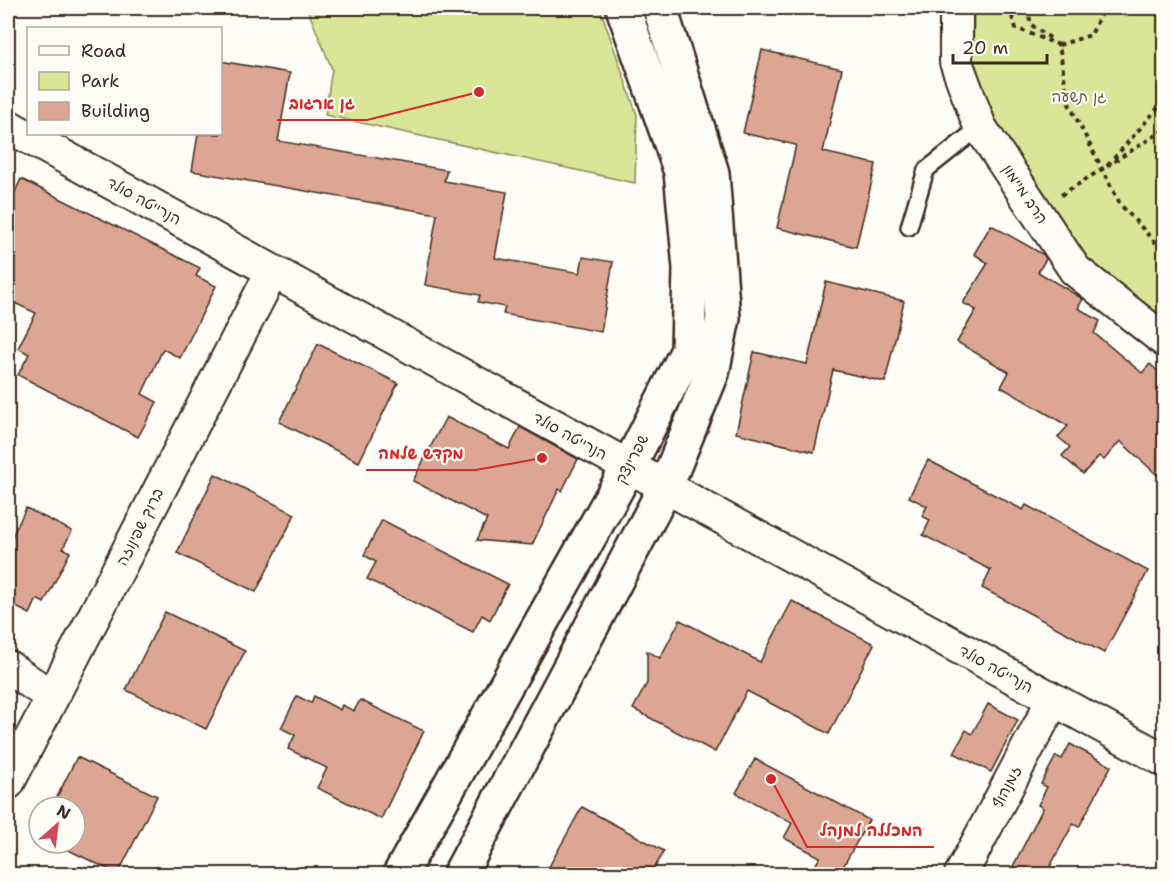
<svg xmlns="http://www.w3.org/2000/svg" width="1172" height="882" viewBox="0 0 1172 882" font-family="'Shantell Sans','Playpen Sans Hebrew',sans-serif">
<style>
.green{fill:#d9e597;stroke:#8a885a;stroke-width:1.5}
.building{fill:#dda694;stroke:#3b2a1e;stroke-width:1.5}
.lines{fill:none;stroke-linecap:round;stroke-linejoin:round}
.service-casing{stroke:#3b2a1e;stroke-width:20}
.minor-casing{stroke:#3b2a1e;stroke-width:36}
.tertiary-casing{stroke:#3b2a1e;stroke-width:38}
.path{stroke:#3b2a1e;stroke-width:4;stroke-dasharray:4.5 4.5;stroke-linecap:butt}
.service{stroke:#fdfcf7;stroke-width:15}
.minor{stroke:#fdfcf7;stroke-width:32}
.tertiary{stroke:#fdfcf7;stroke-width:33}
.labels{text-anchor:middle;stroke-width:4.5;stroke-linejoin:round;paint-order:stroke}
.park-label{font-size:15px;fill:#62593c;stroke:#fdfcf7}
.street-label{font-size:15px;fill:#3b2a1e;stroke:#fdfcf7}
.leader{fill:none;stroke:#d62828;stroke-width:2}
.callout-dot{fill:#d62828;stroke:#fdfcf7;stroke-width:2}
.callout-label{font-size:16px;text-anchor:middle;font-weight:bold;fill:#d62828;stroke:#fdfcf7;stroke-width:4.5;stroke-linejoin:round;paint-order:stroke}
</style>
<rect width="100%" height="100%" fill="#fdfcf7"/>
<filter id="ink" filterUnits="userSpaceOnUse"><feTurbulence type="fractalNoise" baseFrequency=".0167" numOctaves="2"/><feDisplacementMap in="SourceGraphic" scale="12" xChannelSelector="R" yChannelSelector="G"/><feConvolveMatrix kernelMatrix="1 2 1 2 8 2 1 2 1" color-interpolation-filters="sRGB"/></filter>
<g filter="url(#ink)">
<g class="green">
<path d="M307,8H600L637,115L635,183L325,115L332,69Z"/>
<path d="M974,8H1164V324L1084,261L991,119L973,65Z"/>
</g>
<g class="building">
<path d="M762,50L842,69L823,152L876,164L856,247L777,228L796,145L743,133Z"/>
<path d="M220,61L290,73L278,141L447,170L444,181L507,192L495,258L580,273L583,257L613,262L601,332L503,314L505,307L478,302L480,295L425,285L437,214L192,171L198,134H220Z"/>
<path d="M21,179L200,268L196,276L216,286L180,358L163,349L142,394L157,402L138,437L18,375L29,354L18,348L36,313L8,300V207Z"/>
<path d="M991,225L1044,255L1046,259L1038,272L1083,299L1078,308L1100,321L1094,333L1142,373L1150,364L1164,377V481L1120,441L1104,460L1099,456L1083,474L1062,456L1070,447L1058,437L1068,426L1001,387L1009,372L957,342L976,310L963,303L988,263L974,254Z"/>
<path d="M826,282L904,301L885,382L833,370L814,452L736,433L754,352L807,364Z"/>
<path d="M318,344L398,383L359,462L279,422Z"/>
<path d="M446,417L509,449L520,427L578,459L562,491L559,489L532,545L477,540L487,519L413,481Z"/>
<path d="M928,460L1023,510L1026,505L1148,571L1104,653L982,588L991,570L923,535L930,520L922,516L927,506L909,497Z"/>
<path d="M215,474L295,514L256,592L177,553Z"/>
<path d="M26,508L72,531L63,548L70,552L44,603L37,599L30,614L8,603V545Z"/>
<path d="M382,520L508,584L490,620L482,615L473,632L367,579L376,562L364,555Z"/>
<path d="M792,601L874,644L829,734L747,691L715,752L633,709L647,683V651L660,658L680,620L760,662Z"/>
<path d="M165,612L245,651L206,729L126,690Z"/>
<path d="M297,696L311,703L314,696L340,710L342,705L354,711L360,700L424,731L381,819L317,788L327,768L288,749L295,735L281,728Z"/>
<path d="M988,704L1018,720L991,772L954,753L966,730L972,734Z"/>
<path d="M1070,744L1111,766L1079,827L1073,824L1046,874H1009L1043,808L1038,805L1047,787L1041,784L1056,756L1062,759Z"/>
<path d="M77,757L157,796L118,874L54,843H75V807H52Z"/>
<path d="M755,759L869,820L839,874H830L815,866L820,857L784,838L792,823L736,793Z"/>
<path d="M582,807L664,851L651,874H545Z"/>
</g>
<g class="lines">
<defs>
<path id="service" d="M909,227L926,170L980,127"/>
<g id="minor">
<path d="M956,8V62L980,127L1075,270L1164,340"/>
<path d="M8,126L1164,760"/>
<path d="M8,667L52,697"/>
<path d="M8,783L272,272"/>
<path d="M961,874L1053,700"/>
</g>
<g id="tertiary">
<path d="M400,874L628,468L688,350L690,268L681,172L623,8"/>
<path d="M460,874L665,488L712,373L723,318L712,173L660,8"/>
</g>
</defs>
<use href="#service" class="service-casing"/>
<use href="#minor" class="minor-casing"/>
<use href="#tertiary" class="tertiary-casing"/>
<g class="path">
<path d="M1009,8L1016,28L1059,45L1068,102L1120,204L1164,252"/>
<path d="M1029,8L1030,24L1053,40"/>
<path d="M1059,45L1091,35L1102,11L1101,8"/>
<path d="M1108,165L1164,101"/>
<path d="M1061,195L1164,130"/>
</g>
<use href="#service" class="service"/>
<use href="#minor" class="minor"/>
<use href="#tertiary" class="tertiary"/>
</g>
</g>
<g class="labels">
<g class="park-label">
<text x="1079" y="102">גן תשעה</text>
</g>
<g class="street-label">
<text transform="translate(1025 194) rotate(56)" y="5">הרב מיימון</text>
<text transform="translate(144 201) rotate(29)" y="5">הנרייטה סולד</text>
<text transform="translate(570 436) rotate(29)" y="5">הנרייטה סולד</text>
<text transform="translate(632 459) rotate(-62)" y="5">שפרינצק</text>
<text transform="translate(140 527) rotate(-63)" y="5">ברוך שפינוזה</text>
<text transform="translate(996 669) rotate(29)" y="5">הנרייטה סולד</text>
<text transform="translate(1007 787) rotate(-62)" y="5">זמנהוף</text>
</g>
</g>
<path class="leader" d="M479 92L367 120H277M542 458L476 470H366M771 779L807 847H934"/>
<g class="callout-dot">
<circle cx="479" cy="92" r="6"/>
<circle cx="542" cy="458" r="6"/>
<circle cx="771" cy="779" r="6"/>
</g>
<g class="callout-label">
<text x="322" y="109">גן ארגוב</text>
<text x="421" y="459">מקדש שלמה</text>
<text x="871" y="836">המכללה למנהל</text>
</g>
<rect width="1172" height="882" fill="none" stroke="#fdfcf7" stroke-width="30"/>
<rect x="15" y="15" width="1142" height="852" fill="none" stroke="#3b2a1e" stroke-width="2" filter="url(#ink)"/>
<rect x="27" y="27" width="195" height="108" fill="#fdfcf7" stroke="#afa8a0" stroke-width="1.5"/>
<rect x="39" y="46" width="30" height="9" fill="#fdfcf7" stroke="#afa8a0" stroke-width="1.5"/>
<text x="81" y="57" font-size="18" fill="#3b2a1e">Road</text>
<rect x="39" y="72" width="30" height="18" fill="#d9e597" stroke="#afa8a0" stroke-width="1.5"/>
<text x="81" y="87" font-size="18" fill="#3b2a1e">Park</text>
<rect x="39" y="102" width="30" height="18" fill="#dda694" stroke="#afa8a0" stroke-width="1.5"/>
<text x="81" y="117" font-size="18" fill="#3b2a1e">Building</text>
<g transform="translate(57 825) rotate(28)"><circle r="28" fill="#fdfcf7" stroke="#afa8a0" stroke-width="1.5"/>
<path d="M0-4.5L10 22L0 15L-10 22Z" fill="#d1495b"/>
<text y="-9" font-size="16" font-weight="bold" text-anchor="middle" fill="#3b2a1e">N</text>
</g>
<path d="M953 54v9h94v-9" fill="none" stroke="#3b2a1e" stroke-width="3"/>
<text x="962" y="54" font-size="18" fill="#3b2a1e" stroke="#fdfcf7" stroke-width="4.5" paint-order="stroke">20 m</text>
</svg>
